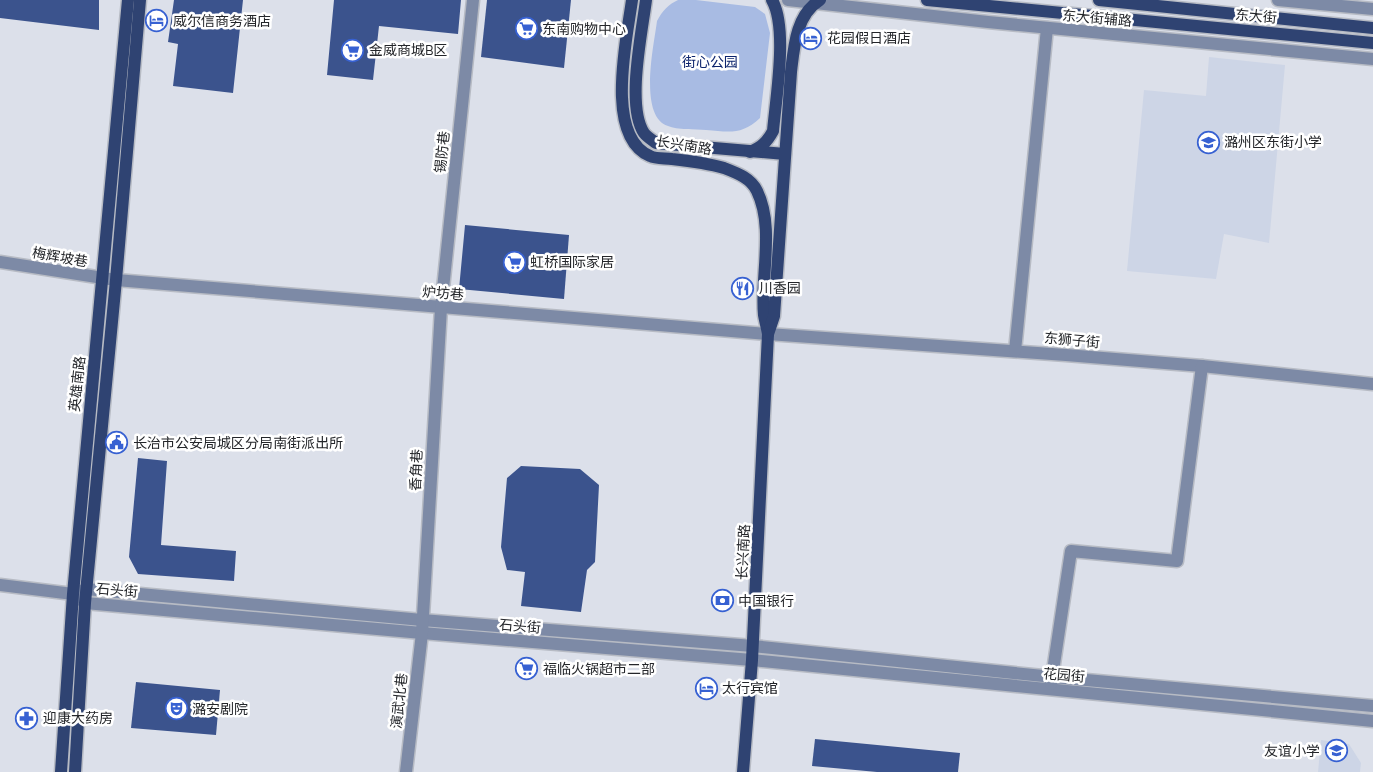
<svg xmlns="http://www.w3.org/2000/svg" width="1373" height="772" viewBox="0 0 1373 772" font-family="'Titillium Web','Noto Sans SC',sans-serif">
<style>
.built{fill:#cdd5e6}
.green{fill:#a8bbe3}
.building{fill:#3b538d}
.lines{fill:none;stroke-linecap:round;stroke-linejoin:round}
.minor-casing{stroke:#b7bbc4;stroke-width:15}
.major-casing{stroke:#b7bbc4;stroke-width:15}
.minor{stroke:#7d8aa6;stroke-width:12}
.major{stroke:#2f4372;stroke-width:12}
.labels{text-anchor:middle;stroke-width:5;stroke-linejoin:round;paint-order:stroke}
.street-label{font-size:14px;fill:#24262a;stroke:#fff}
.poi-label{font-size:14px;fill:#24262a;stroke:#fff;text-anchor:start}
.park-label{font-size:14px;fill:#0d246d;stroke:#fff}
</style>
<rect width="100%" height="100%" fill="#dce0ea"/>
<g class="built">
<path d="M1209,57L1285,65L1269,243L1224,234L1216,279L1127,271L1144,90L1206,96Z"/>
<path d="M1321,740L1349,744L1361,763L1360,772H1318Z"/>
</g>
<path class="green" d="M678,0H696L755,7L765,14L770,33L760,118C742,135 730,132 706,130C695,129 677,130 668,126C638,116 654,45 657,21C662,11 669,4 678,0Z"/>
<g class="building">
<path d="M0,0H99V30L0,18Z"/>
<path d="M174,0H243L233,93L173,86L178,44L168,42Z"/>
<path d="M334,0H461L458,34L379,26L373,80L327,75Z"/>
<path d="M487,0H571L564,68L481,57Z"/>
<path d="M465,225L569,235L564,299L459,289Z"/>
<path d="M138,458L167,461L161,545L236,551L234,581L138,574L129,557Z"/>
<path d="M521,466L580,469L599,485L595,562L587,570L581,612L521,606L525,572L507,570L501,547L507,478Z"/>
<path d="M136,682L220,690L216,735L131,728Z"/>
<path d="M815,739L960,753L958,772H877L812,766Z"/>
</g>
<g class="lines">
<defs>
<g id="minor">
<path d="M788,0L988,22L1373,59"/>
<path d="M1278,0L1373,9"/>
<path d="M0,262L116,280L768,334L1066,355L1202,366L1373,384"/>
<path d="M1015,351L1047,28"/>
<path d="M0,585L73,594L85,603L422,633L752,660L1373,721"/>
<path d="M78,592L86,589L422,620L753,646L1053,677L1373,706"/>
<path d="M1051,684L1071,551L1177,561L1202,366"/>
<path d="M406,772L422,633L441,308L473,0"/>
</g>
<g id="major">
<path d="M632,0C627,38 604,136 650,156C656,159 665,158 672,159C690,161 707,163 724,168C737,173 751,178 757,191C775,228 760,277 764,315C765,321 767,328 768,334"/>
<path d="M646,0C642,32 626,106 644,133C647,137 652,140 656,143L785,154"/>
<path d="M927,0L1373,43"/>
<path d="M1099,0L1373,28"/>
<path d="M750,152C762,147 767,142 773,131C776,97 788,28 772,0"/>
<path d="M61,772L73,594L128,0"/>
<path d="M75,772L85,603L116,280L140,0"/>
<path d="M743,772L752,660L768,334L774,316L791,72C794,46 796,15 820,0"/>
</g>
</defs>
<use href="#minor" class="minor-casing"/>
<use href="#major" class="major-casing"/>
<use href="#minor" class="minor"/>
<use href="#major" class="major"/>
</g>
<defs>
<symbol id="hotel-ring" viewBox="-11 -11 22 22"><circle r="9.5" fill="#fff" stroke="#3761d2" stroke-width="1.5"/><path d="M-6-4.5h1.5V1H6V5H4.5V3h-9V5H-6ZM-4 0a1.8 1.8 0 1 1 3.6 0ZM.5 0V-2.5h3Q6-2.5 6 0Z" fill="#3761d2"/></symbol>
<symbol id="supermarket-ring" viewBox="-11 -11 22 22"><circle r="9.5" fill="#fff" stroke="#3761d2" stroke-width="1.5"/><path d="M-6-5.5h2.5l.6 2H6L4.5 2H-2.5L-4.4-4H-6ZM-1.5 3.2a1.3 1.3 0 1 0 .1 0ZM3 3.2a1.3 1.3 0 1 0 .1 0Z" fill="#3761d2"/></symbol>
<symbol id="school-ring" viewBox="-11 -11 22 22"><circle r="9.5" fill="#fff" stroke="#3761d2" stroke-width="1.5"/><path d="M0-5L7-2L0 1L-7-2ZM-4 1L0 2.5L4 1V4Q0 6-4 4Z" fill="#3761d2"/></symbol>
<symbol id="restaurant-ring" viewBox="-11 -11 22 22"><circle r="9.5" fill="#fff" stroke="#3761d2" stroke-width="1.5"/><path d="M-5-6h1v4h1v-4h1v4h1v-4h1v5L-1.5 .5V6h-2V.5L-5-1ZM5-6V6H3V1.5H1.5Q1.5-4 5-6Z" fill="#3761d2"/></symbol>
<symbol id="civic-ring" viewBox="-11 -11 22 22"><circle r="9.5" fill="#fff" stroke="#3761d2" stroke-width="1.5"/><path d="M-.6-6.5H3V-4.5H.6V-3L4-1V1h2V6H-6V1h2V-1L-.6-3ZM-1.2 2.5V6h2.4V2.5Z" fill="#3761d2"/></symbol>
<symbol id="bank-ring" viewBox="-11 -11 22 22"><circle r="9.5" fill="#fff" stroke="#3761d2" stroke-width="1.5"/><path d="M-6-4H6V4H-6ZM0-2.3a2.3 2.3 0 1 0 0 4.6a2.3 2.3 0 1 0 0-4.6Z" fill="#3761d2"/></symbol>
<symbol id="theatre-ring" viewBox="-11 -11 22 22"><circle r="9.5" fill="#fff" stroke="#3761d2" stroke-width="1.5"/><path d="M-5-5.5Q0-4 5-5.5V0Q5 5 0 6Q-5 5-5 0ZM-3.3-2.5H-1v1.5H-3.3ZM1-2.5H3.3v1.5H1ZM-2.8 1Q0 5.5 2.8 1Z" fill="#3761d2"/></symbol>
<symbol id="pharmacy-ring" viewBox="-11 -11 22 22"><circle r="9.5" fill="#fff" stroke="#3761d2" stroke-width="1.5"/><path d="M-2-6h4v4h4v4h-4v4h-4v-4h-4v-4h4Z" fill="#3761d2"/></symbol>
</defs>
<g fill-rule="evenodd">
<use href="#hotel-ring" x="144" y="8" width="25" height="25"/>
<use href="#supermarket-ring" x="514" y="16" width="25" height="25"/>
<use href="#hotel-ring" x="798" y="26" width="25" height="25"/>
<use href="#supermarket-ring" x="340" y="38" width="25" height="25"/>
<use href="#school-ring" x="1196" y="130" width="25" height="25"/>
<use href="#supermarket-ring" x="502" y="250" width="25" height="25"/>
<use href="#restaurant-ring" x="730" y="276" width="25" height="25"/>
<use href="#civic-ring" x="104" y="430" width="25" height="25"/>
<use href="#bank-ring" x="710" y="588" width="25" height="25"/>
<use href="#supermarket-ring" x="514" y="656" width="25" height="25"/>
<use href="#hotel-ring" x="694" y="676" width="25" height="25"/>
<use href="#theatre-ring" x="164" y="696" width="25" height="25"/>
<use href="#pharmacy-ring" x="14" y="706" width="25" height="25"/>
<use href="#school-ring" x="1324" y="738" width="25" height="25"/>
</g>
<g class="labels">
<g class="street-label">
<text transform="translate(1256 16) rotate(5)" y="5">东大街</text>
<text transform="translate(1097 18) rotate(5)" y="5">东大街辅路</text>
<text transform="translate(684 145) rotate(9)" y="5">长兴南路</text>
<text transform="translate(442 152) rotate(-84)" y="5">锡防巷</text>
<text transform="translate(60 257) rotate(10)" y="5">梅辉坡巷</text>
<text transform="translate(443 293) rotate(5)" y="5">炉坊巷</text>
<text transform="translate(1072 340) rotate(5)" y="5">东狮子街</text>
<text transform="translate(77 384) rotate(-84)" y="5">英雄南路</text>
<text transform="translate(416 470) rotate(-87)" y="5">香角巷</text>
<text transform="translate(743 552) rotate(-87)" y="5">长兴南路</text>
<text transform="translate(117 590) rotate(5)" y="5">石头街</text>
<text transform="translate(520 626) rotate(5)" y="5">石头街</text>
<text transform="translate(1064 675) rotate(5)" y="5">花园街</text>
<text transform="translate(399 701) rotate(-84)" y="5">演武北巷</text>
</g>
<g class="poi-label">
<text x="173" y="26">威尔信商务酒店</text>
<text x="542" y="34">东南购物中心</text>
<text x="827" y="43">花园假日酒店</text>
<text x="369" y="55">金威商城B区</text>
<text x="1224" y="147">潞州区东街小学</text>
<text x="530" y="267">虹桥国际家居</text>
<text x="759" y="293">川香园</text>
<text x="133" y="448">长治市公安局城区分局南街派出所</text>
<text x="738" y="606">中国银行</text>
<text x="543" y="674">福临火锅超市二部</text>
<text x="722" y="693">太行宾馆</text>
<text x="192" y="714">潞安剧院</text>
<text x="43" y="723">迎康大药房</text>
<text x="1320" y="756" text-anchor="end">友谊小学</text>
</g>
<g class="park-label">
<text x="710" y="67">街心公园</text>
</g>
</g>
</svg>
